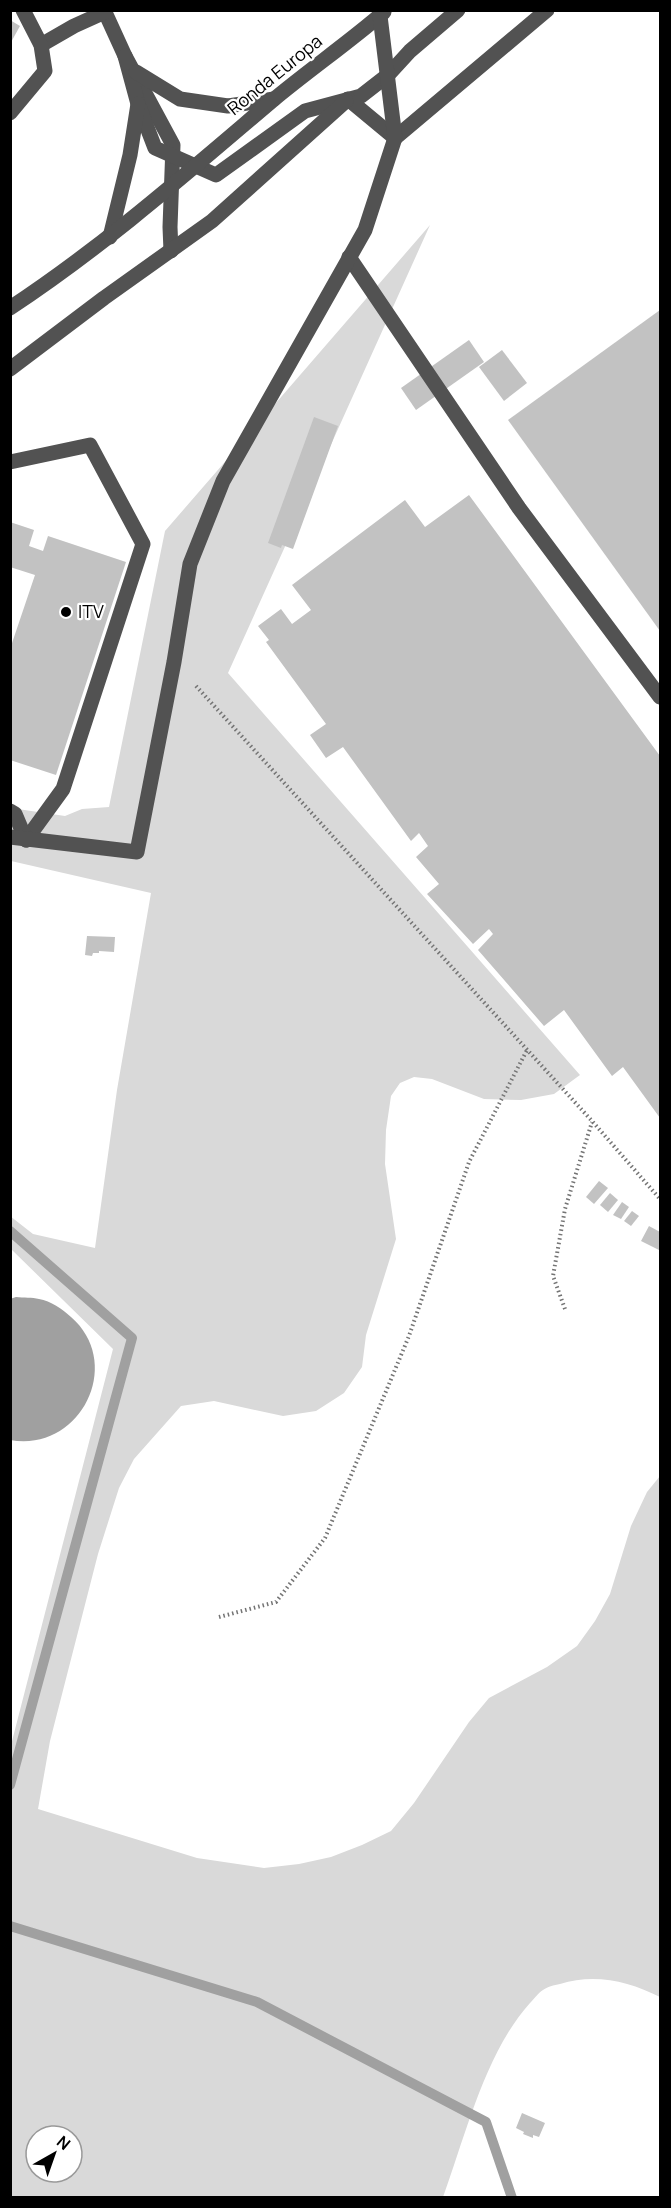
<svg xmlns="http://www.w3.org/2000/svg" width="671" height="2208" viewBox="0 0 671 2208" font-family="Manrope,sans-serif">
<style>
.green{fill:#d9d9d9;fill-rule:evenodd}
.water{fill:#a0a0a0}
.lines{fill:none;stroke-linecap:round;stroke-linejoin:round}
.stream{stroke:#a0a0a0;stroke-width:10}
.building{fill:#c2c2c2}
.path{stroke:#747474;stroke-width:4;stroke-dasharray:1.5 3;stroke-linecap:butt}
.minor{stroke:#525252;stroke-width:15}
.poi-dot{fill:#000;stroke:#fff;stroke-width:2}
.labels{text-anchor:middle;stroke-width:4.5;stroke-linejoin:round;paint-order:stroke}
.street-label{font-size:18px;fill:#000;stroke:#fff}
.poi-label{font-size:18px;fill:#000;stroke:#fff;text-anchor:start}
</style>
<rect width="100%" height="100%" fill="#fff"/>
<path class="green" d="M430,225L228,673L580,1075L554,1094L521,1100L484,1099L432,1079L414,1077L400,1083L391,1096L386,1130L385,1164L396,1239L366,1335L362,1367L344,1393L316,1411L283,1416L214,1401L181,1406L134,1459L119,1488L98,1554L50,1741L38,1809L197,1858L264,1868L299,1864L331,1857L362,1845L391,1831L414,1803L469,1722L489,1698L547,1667L577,1646L595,1621L610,1594L631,1526L647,1492L660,1476V1997C629,1981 594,1973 560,1984C554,1985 547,1987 543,1990C538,1993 534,1999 530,2003C485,2053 466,2134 443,2197H11V1745L113,1349L11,1249L10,1216L33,1234L95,1248L117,1090L151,893L11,861V808L65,816L82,809L109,807L165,531ZM36,2136H72V2172H36Z"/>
<path class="water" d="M16,1297C24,1298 32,1297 39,1299C51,1301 62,1309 71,1317C125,1364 80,1453 10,1440V1299Z"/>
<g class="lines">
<g class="stream">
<path d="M10,1231L132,1338L10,1785"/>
<path d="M10,1926L257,2002L486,2122L512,2198"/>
</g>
</g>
<g class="building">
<path d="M10,20L20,26L10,44Z"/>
<path d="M660,310V631L508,420Z"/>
<path d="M469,340L484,362L416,410L401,388Z"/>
<path d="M502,350L527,383L504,401L479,367Z"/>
<path d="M314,417L338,426L293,549L282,545L281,548L268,543Z"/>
<path d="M469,495L660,756V1118L623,1067L612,1076L564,1010L544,1026L478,950L493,934L489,929L473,944L427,894L439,884L416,857L428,846L419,833L411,841L343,747L326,758L310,735L326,724L266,642L269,640L258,626L281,609L292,624L311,610L292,585L405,500L425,527Z"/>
<path d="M10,522L34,530L29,546L43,551L48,536L126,562L56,775L10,760V649L35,575L10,567Z"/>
<path d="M87,936L115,937L114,952L99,951V953H93L92,956L85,955Z"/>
<path d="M599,1181L608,1188L594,1204L586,1197Z"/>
<path d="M610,1193L618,1200L608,1212L600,1205Z"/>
<path d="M622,1202L629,1207L621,1219L613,1215Z"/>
<path d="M632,1211L639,1216L631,1226L624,1221Z"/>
<path d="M649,1226L660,1232L659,1250L641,1241Z"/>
<path d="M522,2113L545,2123L539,2137L533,2135V2138L523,2134L524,2132L516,2128Z"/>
</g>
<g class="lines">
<g class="path">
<path d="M196,686L592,1121L660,1199"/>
<path d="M565,1309L553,1276L565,1209L592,1122"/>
<path d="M219,1617L276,1602L325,1538L409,1336L469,1162L527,1050"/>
</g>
<g class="minor">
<path d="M104,10L125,56L173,145L170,227L171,251"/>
<path d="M41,45L74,26L105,12"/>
<path d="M125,56L138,104L155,148L216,175L305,111L361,96L388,75L410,51L458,10"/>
<path d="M136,72L180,99L228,106L274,99"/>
<path d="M348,99L395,138"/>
<path d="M10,113L45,71L41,45L23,10"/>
<path d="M395,138L547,10"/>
<path d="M110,237L130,155L138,104"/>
<path d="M349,257L519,508L660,697"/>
<path d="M10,308C104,246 187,173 273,100C309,70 348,43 384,12"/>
<path d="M10,369L104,298L212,221L346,101"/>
<path d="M10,462L90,445L143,544L63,789L26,840"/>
<path d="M10,811L15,814L26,840"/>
<path d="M10,837L137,852L174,662L190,564L223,481L365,230L395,138L380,16"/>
</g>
</g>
<circle class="poi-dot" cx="66" cy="612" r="6"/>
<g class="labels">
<g class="street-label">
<text transform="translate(275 75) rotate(-39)" y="6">Ronda Europa</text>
</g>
<g class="poi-label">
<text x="78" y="618">ITV</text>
</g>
</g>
<rect width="671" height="2208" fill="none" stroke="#000000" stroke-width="24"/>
<g transform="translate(54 2154) rotate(40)"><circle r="28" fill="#ffffff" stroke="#999999" stroke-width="1.5"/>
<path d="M0-4.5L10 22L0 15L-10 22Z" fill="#000000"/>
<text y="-9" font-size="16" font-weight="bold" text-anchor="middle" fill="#000000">N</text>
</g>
</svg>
